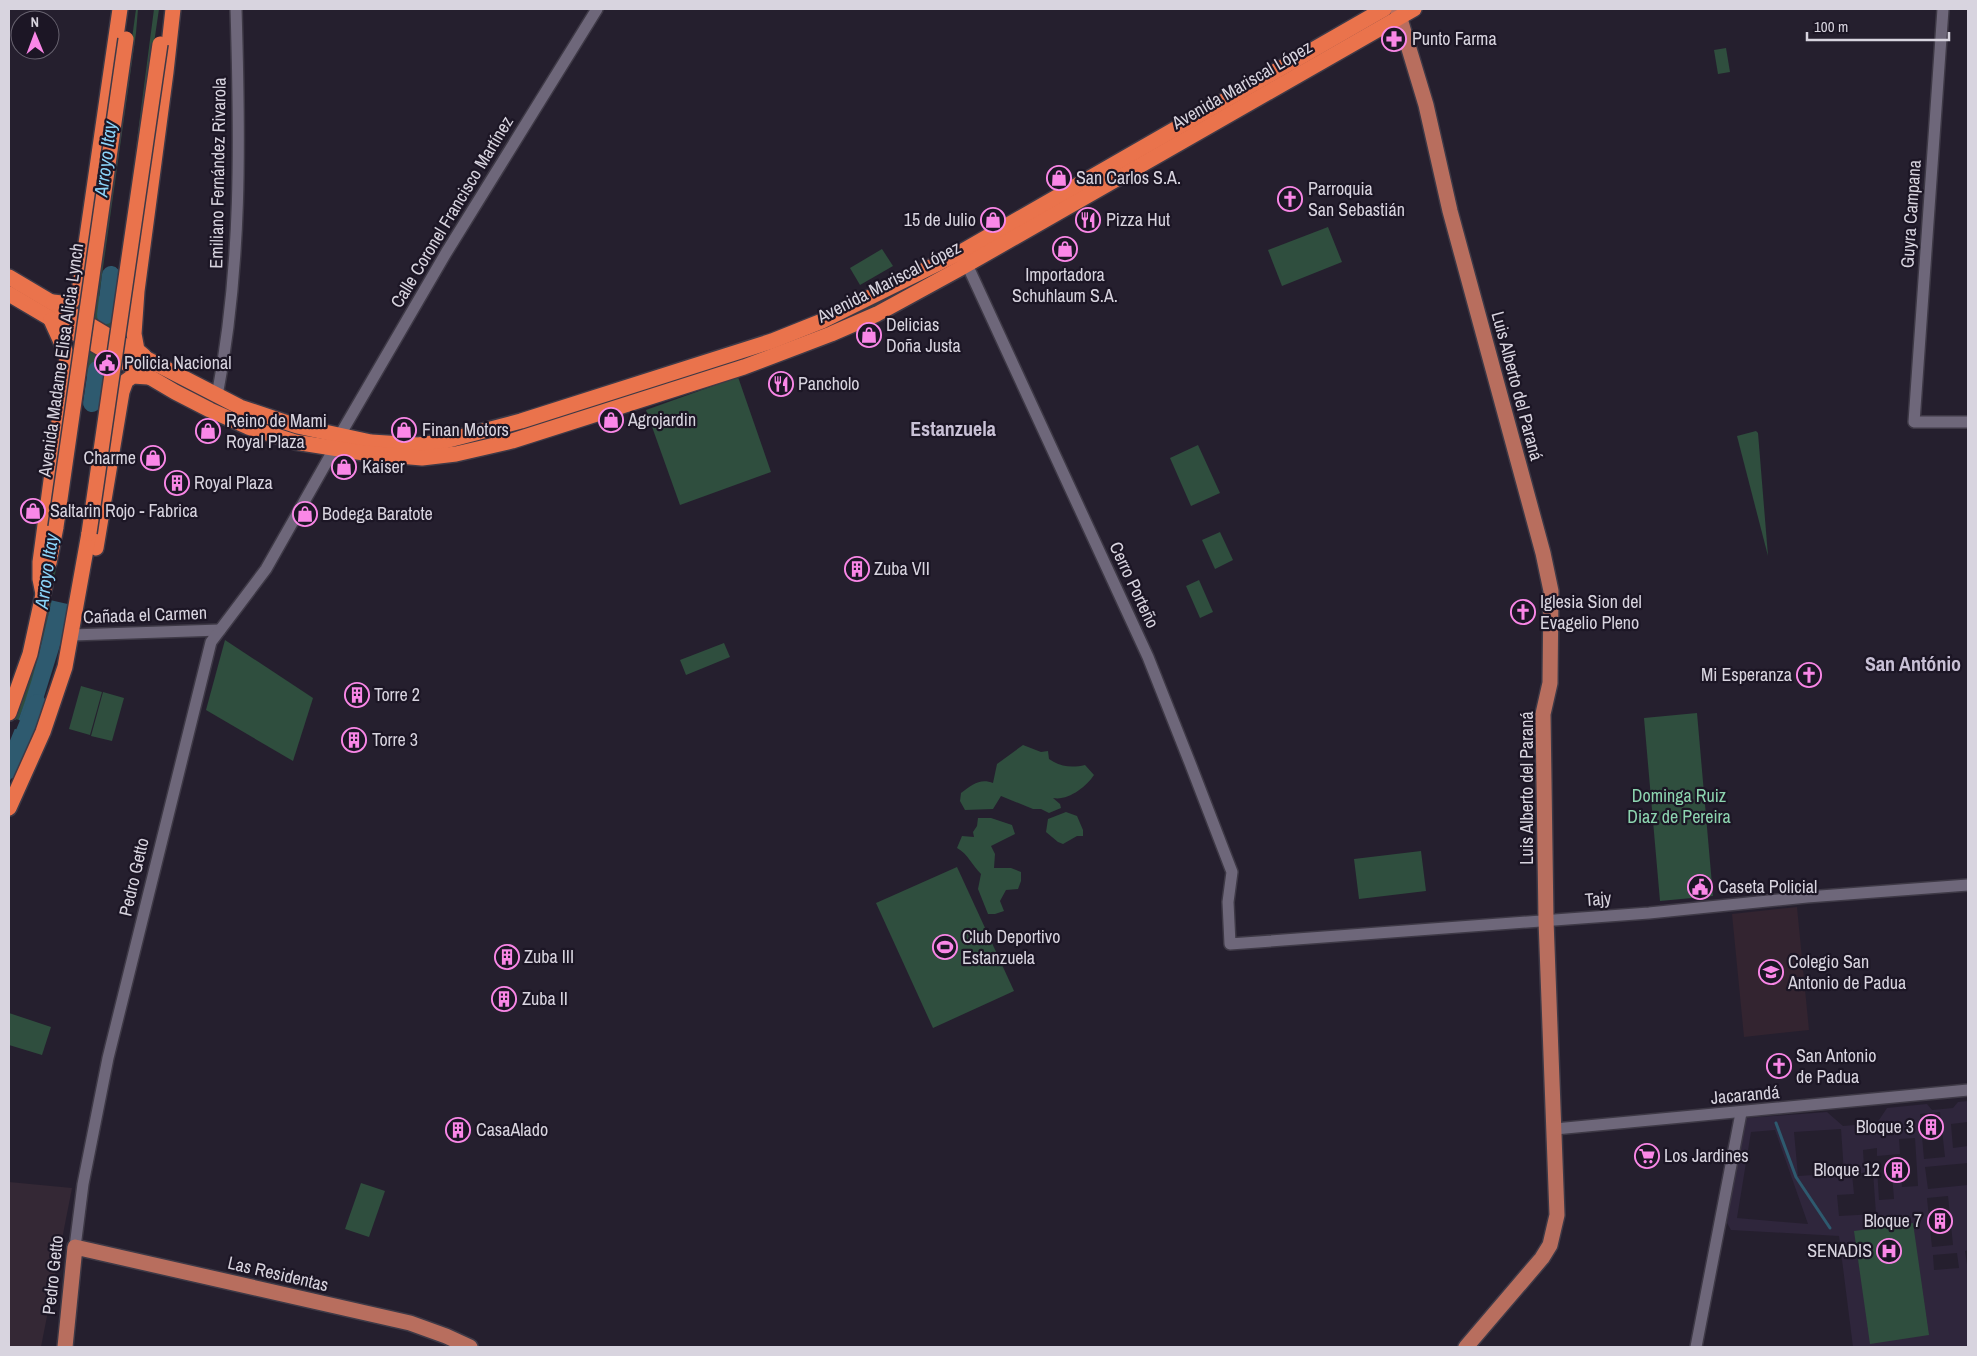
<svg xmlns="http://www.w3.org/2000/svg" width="1977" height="1356" viewBox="0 0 1977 1356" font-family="'Archivo Narrow',sans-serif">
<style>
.built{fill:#2f263c;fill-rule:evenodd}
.industrial{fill:#342835}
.education{fill:#332430}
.green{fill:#2f4e3e}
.water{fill:#2e5a6f}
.pier{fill:#251f2e}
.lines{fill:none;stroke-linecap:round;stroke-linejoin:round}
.stream{stroke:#2e5a6f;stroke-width:3}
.river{stroke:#2e5a6f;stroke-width:18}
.minor-casing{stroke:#3e3946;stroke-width:14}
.major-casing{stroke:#3e3946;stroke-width:18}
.highway-casing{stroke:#3e3946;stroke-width:18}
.minor{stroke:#6e677a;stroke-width:11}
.major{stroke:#b86e5e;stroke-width:15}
.highway{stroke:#ea734c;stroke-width:15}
.highway-bridge-casing{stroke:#3e3946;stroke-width:18;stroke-linecap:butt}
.highway-bridge{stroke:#ea734c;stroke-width:15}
.labels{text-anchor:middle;stroke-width:4.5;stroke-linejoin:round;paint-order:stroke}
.poi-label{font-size:18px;fill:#d8d4df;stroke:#1c1625;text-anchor:start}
.street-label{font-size:18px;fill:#d8d4df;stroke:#1c1625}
.park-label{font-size:18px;fill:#8dd5b0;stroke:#1c1625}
.water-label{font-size:19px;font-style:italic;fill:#8bd4f9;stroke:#1c1625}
.quarter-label{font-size:20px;font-weight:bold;fill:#c9c1d6;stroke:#1c1625}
</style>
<rect width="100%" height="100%" fill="#251f2e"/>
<path class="built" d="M1968,1101V1122L1951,1124L1953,1148L1968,1146V1163L1925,1167L1928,1189L1968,1185V1250L1965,1251L1968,1271V1347H1853L1839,1236L1731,1230L1727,1223L1742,1121L1746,1118L1827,1112L1843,1126L1877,1123L1887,1108L1927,1104L1932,1110L1953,1108L1958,1102ZM1940,1112L1945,1157L1924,1159L1920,1114ZM1841,1129L1844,1173L1798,1176L1794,1132ZM1775,1130L1808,1224L1737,1218L1751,1132ZM1915,1138L1918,1186L1902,1187L1901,1173L1892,1174L1894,1199L1879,1200L1877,1167H1864L1863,1150L1877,1148V1156L1900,1154L1899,1139ZM1873,1172L1876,1214L1839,1216L1837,1195L1854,1194L1852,1174ZM1948,1196L1953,1245L1932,1247L1927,1198ZM1957,1253L1959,1268L1934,1270L1933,1255Z"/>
<path class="industrial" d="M9,1182L72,1188L41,1347H9Z"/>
<path class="education" d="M1797,907L1809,1030L1744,1037L1732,914Z"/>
<g class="green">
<path d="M136,9H159L112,331L94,320Z"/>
<path d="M1726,48L1730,72L1718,74L1714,50Z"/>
<path d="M1328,227L1342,262L1282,286L1268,250Z"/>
<path d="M882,249L893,266L860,285L850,268Z"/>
<path d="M901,289L902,294L832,328L760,354L523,428V426Z"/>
<path d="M89,350L109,362L66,622L62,551L43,641L38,640L57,551Z"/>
<path d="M124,357L336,444L290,433L217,407Z"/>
<path d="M738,377L771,472L680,505L646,410Z"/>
<path d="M1756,431L1758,433L1768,556L1737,436Z"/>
<path d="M1198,445L1220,493L1191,506L1170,458Z"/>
<path d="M1220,532L1233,560L1215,569L1202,540Z"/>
<path d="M1199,580L1213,612L1200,618L1186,586Z"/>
<path d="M225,640L313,698L293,761L206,710Z"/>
<path d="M38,641L43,642L32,684L18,721L13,719Z"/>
<path d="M724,643L730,657L686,675L680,660Z"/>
<path d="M81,686L102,692L90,735L69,729Z"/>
<path d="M103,692L124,698L112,741L91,736Z"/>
<path d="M1697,713L1713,896L1660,901L1644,718Z"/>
<path d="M1023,745L1041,752L1048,751L1049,759C1060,767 1072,768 1085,765L1094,775C1086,787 1068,801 1053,798L1060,804L1061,808L1049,813L1041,809H1033L1001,796L993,809L965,810L960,801L961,793C972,785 980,778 993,783L997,764Z"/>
<path d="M1066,812L1077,816L1083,830V836H1077L1063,844L1058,842L1046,832L1048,819Z"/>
<path d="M978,818H991L1012,825L1015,834L991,846L995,854L994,868H1011L1021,872V881L1018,889L1006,890L1000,901L1004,911L995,914H988L978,889L981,874C972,865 968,854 957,848L962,836L974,837L973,832L977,826Z"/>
<path d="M1421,851L1426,891L1359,899L1354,859Z"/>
<path d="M957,867L1014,991L933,1028L876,903Z"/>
<path d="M9,1013L51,1027L42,1055L9,1045Z"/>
<path d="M361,1183L385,1191L369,1237L345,1229Z"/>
<path d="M1913,1223L1929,1335L1870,1344L1854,1231Z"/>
</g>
<path class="water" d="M104,382L63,636L33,732L9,783V743L16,726L28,730L30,726L18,721C39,666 49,609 63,552C76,495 90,438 104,382Z"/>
<g class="pier">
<path d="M138,9H154L116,302L113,304L99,296L136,33Z"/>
<path d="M86,376L105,379L72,605L50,600L64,528L79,412Z"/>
<path d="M16,719L37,727L33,736L13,728L16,723L26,726L17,723Z"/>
</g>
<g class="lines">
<path class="stream" d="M1776,1123L1796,1177L1830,1228"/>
<g class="river">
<path d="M106,315L111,275"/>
<path d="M92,403L97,370"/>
<path d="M9,770L37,703"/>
</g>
<defs>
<g id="minor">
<path d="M1943,9L1914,422H1968"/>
<path d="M964,258L1148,657L1190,763L1232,872L1228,902L1230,944L1649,913L1807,897L1968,885"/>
<path d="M217,396C242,267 240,140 236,9"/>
<path d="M340,435L446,253L597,9"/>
<path d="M72,635L220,630"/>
<path d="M1555,1129L1968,1090"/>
<path d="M75,1247L83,1184L108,1058L211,642L266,569L334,449"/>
<path d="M1696,1347L1741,1113"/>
</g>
<g id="major">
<path d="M1397,9L1426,105L1450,211L1543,553L1551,591L1550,683L1543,714L1546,920L1557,1215L1550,1245L1542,1258L1466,1347"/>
<path d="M65,1347L75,1247L410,1323L446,1336L470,1347"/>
</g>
<g id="highway">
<path d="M9,277L147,359L240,407L297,426L371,442L418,445L441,442L521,421L772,341L822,321L961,252L1384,9"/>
<path d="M9,294L175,392L210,410L248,427L295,442L364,453L422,458L456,454L512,441L744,367L831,334L877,314L961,268L1414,9"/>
<path d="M53,302L70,304L79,292L120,9"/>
<path d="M144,356L137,350L134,334L137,291L166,72L173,9"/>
<path d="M96,548L122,392L126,381L133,376L148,377"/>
<path d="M49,563L56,527"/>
<path d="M43,594L40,579V562L67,362L66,353L51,320"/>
<path d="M9,713L30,654L45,585"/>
<path d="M9,808L43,732L65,667L89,533"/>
</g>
</defs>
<use href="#minor" class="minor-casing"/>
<use href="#major" class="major-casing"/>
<use href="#highway" class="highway-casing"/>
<use href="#minor" class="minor"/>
<use href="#major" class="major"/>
<use href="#highway" class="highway"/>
<defs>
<g id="highway-bridge">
<path d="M56,527L126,39"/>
<path d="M89,533L160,44"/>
</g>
</defs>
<use href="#highway-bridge" class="highway-bridge-casing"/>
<use href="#highway-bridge" class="highway-bridge"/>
</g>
<defs>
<symbol id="pharmacy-ring" viewBox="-11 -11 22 22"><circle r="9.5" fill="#1c1625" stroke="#fa87e7" stroke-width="1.5"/><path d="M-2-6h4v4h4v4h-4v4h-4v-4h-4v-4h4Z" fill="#fa87e7"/></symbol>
<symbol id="shop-ring" viewBox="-11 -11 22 22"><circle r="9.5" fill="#1c1625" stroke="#fa87e7" stroke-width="1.5"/><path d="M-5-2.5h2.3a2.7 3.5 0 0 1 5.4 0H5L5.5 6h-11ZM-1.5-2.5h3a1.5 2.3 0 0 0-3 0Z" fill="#fa87e7"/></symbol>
<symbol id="church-ring" viewBox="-11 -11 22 22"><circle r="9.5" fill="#1c1625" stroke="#fa87e7" stroke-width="1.5"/><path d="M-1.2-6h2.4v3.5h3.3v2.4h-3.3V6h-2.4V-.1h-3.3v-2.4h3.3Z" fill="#fa87e7"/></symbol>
<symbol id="restaurant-ring" viewBox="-11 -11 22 22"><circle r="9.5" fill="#1c1625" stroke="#fa87e7" stroke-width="1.5"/><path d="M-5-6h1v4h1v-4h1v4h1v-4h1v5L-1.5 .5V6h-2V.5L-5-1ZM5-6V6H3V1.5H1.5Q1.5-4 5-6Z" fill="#fa87e7"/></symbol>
<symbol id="civic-ring" viewBox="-11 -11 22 22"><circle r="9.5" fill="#1c1625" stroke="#fa87e7" stroke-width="1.5"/><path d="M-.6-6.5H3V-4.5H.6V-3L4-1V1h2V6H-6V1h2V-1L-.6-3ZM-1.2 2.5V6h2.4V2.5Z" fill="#fa87e7"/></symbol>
<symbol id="building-ring" viewBox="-11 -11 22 22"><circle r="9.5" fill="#1c1625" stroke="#fa87e7" stroke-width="1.5"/><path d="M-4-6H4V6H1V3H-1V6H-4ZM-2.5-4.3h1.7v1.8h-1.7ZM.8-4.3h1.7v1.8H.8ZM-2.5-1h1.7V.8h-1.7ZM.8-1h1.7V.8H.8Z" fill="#fa87e7"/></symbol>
<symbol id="stadium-ring" viewBox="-11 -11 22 22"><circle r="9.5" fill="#1c1625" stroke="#fa87e7" stroke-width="1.5"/><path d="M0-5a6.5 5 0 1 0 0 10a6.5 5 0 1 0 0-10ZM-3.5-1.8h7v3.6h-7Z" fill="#fa87e7"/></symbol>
<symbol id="school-ring" viewBox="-11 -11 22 22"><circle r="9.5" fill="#1c1625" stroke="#fa87e7" stroke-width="1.5"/><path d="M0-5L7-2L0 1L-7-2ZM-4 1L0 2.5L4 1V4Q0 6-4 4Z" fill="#fa87e7"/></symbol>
<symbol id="supermarket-ring" viewBox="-11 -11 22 22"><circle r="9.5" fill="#1c1625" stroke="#fa87e7" stroke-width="1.5"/><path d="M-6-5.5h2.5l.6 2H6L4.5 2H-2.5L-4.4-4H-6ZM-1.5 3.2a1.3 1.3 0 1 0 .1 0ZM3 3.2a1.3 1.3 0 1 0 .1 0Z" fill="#fa87e7"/></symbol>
<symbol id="hospital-ring" viewBox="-11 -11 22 22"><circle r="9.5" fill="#1c1625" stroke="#fa87e7" stroke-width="1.5"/><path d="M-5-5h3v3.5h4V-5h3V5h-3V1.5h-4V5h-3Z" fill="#fa87e7"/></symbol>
</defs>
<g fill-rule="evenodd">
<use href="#pharmacy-ring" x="1380" y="25" width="28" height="28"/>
<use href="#shop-ring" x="1045" y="164" width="28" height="28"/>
<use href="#church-ring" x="1276" y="185" width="28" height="28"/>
<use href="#shop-ring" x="979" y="206" width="28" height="28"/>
<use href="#restaurant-ring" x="1074" y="206" width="28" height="28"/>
<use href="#shop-ring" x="1051" y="235" width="28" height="28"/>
<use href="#shop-ring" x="855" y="321" width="28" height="28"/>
<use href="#civic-ring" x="93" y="349" width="28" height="28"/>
<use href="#restaurant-ring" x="767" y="370" width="28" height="28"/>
<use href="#shop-ring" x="597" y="406" width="28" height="28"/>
<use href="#shop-ring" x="390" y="416" width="28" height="28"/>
<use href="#shop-ring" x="194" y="417" width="28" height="28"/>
<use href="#shop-ring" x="139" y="444" width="28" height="28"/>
<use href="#shop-ring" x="330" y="453" width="28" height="28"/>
<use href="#building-ring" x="163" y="469" width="28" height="28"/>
<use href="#shop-ring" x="19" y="497" width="28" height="28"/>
<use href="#shop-ring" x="291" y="500" width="28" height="28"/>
<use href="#building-ring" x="843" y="555" width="28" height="28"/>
<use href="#church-ring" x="1509" y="598" width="28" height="28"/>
<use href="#church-ring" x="1795" y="661" width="28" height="28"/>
<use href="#building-ring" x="343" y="681" width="28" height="28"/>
<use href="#building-ring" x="340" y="726" width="28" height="28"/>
<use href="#civic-ring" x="1686" y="873" width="28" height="28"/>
<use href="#stadium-ring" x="931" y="933" width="28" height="28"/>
<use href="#building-ring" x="493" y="943" width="28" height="28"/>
<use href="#school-ring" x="1757" y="958" width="28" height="28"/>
<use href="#building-ring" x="490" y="985" width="28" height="28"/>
<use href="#church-ring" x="1765" y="1052" width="28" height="28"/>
<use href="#building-ring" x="1917" y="1113" width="28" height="28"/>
<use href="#building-ring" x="444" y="1116" width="28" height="28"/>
<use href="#supermarket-ring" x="1633" y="1142" width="28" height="28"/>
<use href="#building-ring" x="1883" y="1156" width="28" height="28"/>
<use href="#building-ring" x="1926" y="1207" width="28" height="28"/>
<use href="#hospital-ring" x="1875" y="1237" width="28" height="28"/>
</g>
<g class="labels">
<g class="poi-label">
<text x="1412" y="45">Punto Farma</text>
<text x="1076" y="184">San Carlos S.A.</text>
<text x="1308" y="195">Parroquia<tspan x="1308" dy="21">San Sebastián</tspan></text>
<text x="976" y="226" text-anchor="end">15 de Julio</text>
<text x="1106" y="226">Pizza Hut</text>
<text x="1065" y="281" text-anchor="middle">Importadora<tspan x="1065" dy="21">Schuhlaum S.A.</tspan></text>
<text x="886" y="331">Delicias<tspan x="886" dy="21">Doña Justa</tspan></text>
<text x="124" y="369">Policia Nacional</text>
<text x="798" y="390">Pancholo</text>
<text x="628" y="426">Agrojardin</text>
<text x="226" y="427">Reino de Mami<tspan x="226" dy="21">Royal Plaza</tspan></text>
<text x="422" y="436">Finan Motors</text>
<text x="136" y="464" text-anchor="end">Charme</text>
<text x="362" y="473">Kaiser</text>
<text x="194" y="489">Royal Plaza</text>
<text x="50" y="517">Saltarin Rojo - Fabrica</text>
<text x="322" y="520">Bodega Baratote</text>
<text x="874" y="575">Zuba VII</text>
<text x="1540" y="608">Iglesia Sion del<tspan x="1540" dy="21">Evagelio Pleno</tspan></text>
<text x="1792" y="681" text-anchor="end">Mi Esperanza</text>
<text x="374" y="701">Torre 2</text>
<text x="372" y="746">Torre 3</text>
<text x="1718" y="893">Caseta Policial</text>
<text x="962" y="943">Club Deportivo<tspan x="962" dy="21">Estanzuela</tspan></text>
<text x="524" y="963">Zuba III</text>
<text x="1788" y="968">Colegio San<tspan x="1788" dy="21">Antonio de Padua</tspan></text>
<text x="522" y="1005">Zuba II</text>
<text x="1796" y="1062">San Antonio<tspan x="1796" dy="21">de Padua</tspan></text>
<text x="1914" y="1133" text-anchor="end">Bloque 3</text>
<text x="476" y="1136">CasaAlado</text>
<text x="1664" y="1162">Los Jardines</text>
<text x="1880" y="1176" text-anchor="end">Bloque 12</text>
<text x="1922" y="1227" text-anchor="end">Bloque 7</text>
<text x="1872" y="1257" text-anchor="end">SENADIS</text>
</g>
<g class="street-label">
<text transform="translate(1242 85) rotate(-30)" y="6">Avenida Mariscal López</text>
<text transform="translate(218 173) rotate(-89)" y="6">Emiliano Fernández Rivarola</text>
<text transform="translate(452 212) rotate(-59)" y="6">Calle Coronel Francisco Martínez</text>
<text transform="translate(1911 214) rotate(-86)" y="6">Guyra Campana</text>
<text transform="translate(889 282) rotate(-27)" y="6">Avenida Mariscal López</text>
<text transform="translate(61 360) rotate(-82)" y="6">Avenida Madame Elisa Alicia Lynch</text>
<text transform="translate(1517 386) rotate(75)" y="6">Luis Alberto del Paraná</text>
<text transform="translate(1134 585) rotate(65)" y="6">Cerro Porteño</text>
<text transform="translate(145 615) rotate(-2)" y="6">Cañada el Carmen</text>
<text transform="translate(1527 788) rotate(-90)" y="6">Luis Alberto del Paraná</text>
<text transform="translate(134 877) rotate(-77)" y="6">Pedro Getto</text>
<text transform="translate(1598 899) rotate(-4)" y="6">Tajy</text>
<text transform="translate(1745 1095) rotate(-5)" y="6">Jacarandá</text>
<text transform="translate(278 1274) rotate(13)" y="6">Las Residentas</text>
<text transform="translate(53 1275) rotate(-84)" y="6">Pedro Getto</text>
</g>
<g class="park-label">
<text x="1679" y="802">Dominga Ruiz<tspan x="1679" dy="21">Diaz de Pereira</tspan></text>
</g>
<g class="water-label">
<text transform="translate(105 159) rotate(-83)" y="7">Arroyo Itay</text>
<text transform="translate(46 571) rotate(-82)" y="7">Arroyo Itay</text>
</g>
<g class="quarter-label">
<text x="953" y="436">Estanzuela</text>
<text x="1913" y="671">San António</text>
</g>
</g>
<rect width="1977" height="1356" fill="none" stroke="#d8d4df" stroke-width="20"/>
<g transform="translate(35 35) rotate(359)"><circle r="24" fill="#1c1625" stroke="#67626f"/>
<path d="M0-4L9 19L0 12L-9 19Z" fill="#fa87e7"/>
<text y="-8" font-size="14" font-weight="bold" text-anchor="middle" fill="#d8d4df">N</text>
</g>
<path d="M1807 32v8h142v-8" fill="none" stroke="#d8d4df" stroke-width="2.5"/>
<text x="1814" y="32" font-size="15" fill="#d8d4df" stroke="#1c1625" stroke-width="4" paint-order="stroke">100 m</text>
</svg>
